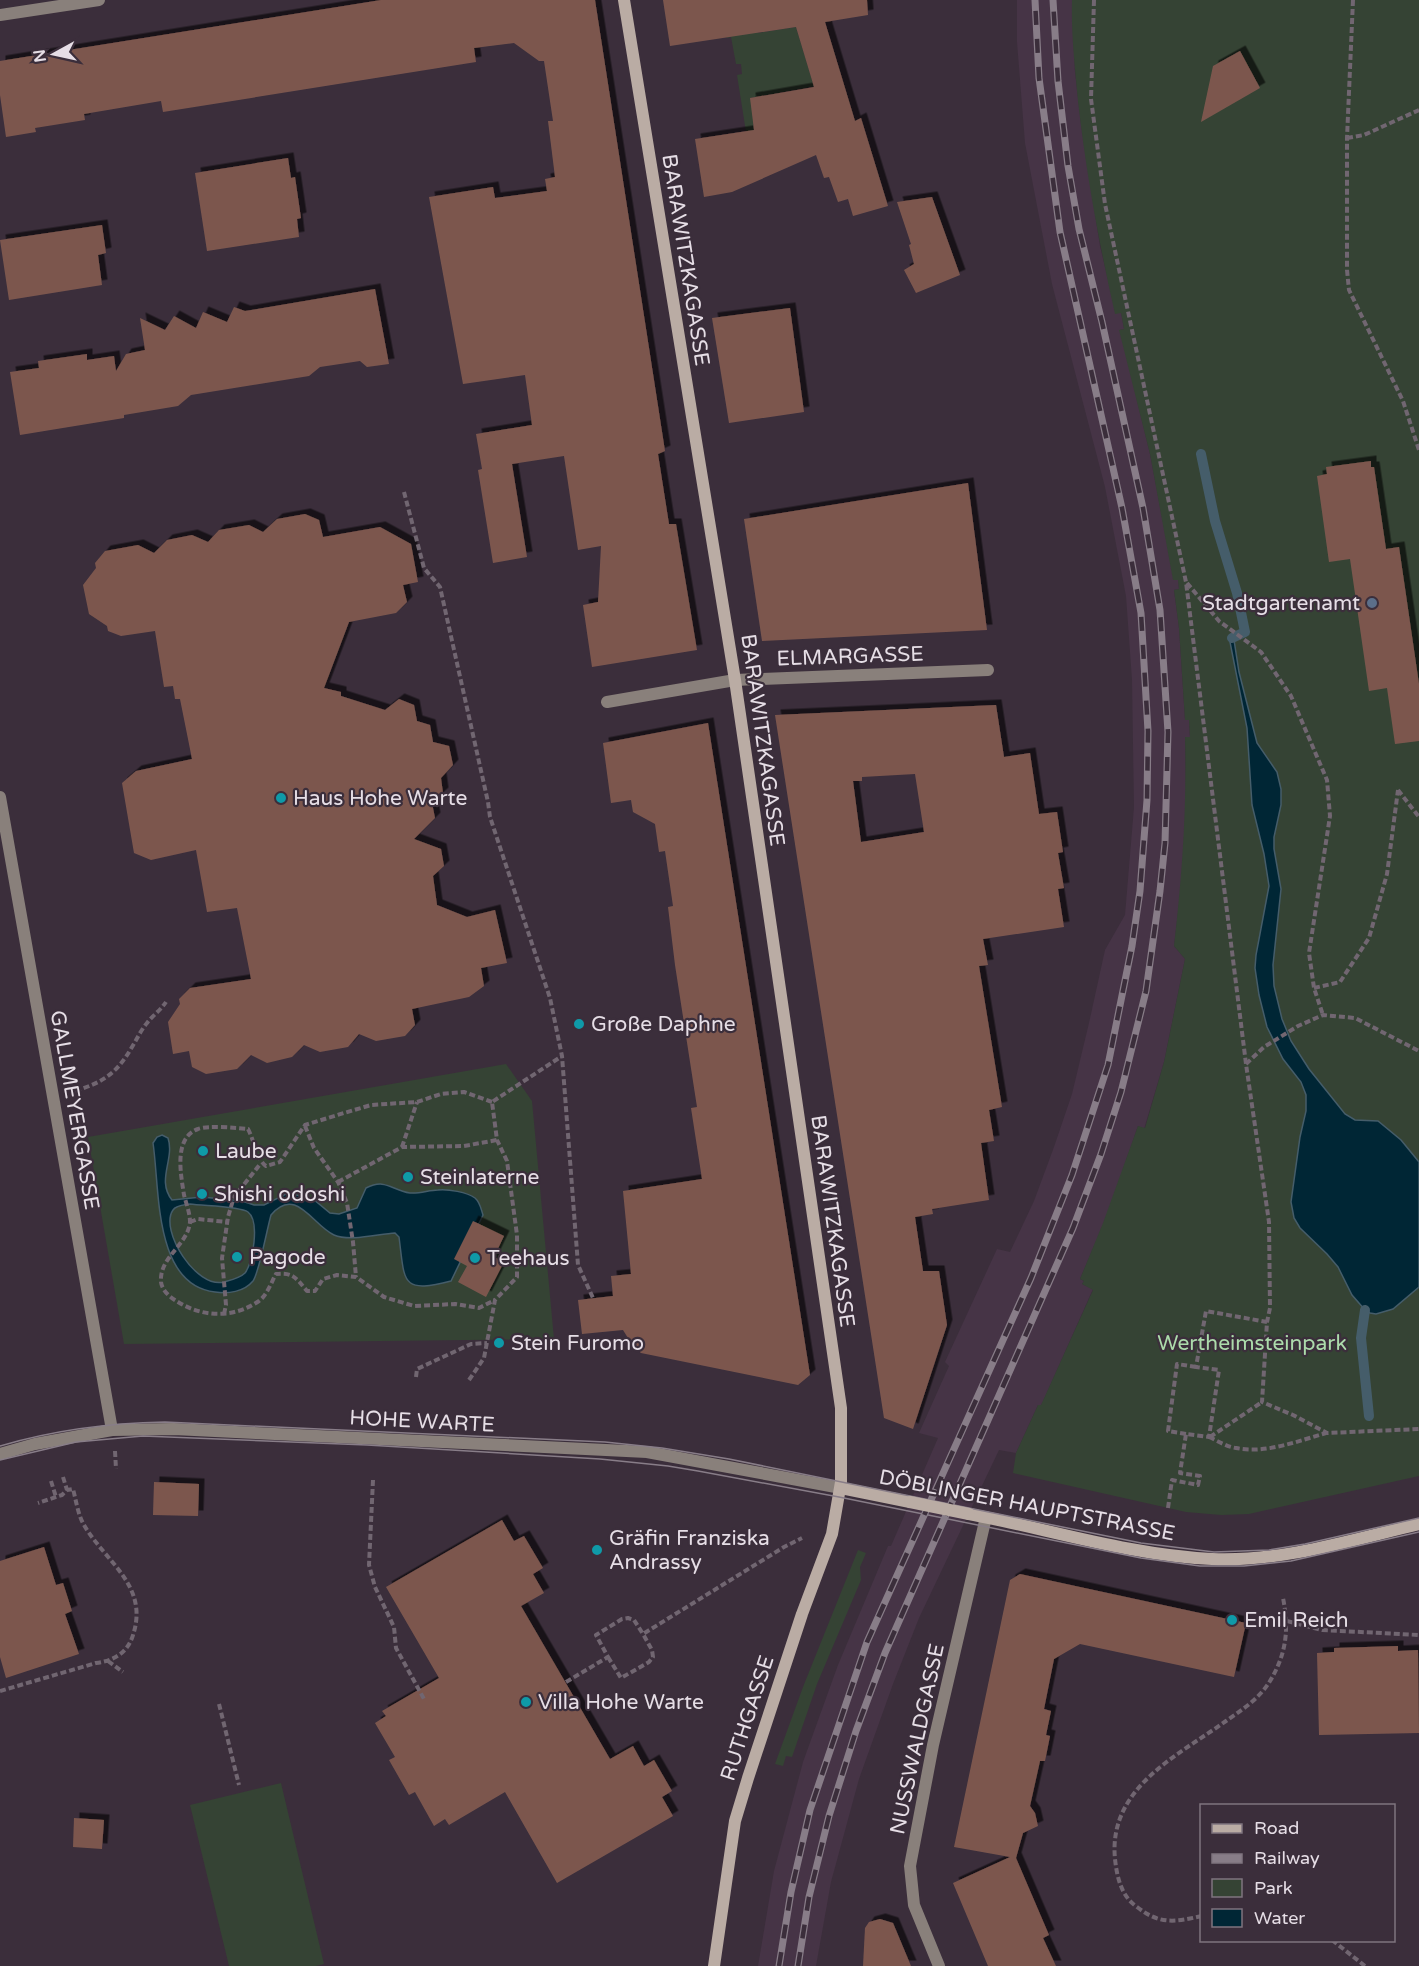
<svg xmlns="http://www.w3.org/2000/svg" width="1419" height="1966" viewBox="0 0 1419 1966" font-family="'Varela Round',sans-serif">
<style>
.built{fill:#463446}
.green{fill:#354334}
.water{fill:#002635;stroke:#455d6a;stroke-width:1.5;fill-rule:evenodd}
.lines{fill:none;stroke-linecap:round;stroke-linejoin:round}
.stream{stroke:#455d6a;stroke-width:10}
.building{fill:#7c574e;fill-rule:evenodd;filter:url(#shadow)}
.path{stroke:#716671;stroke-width:4;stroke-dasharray:6 3;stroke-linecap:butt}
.minor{stroke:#89807b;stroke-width:12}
.tertiary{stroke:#89807b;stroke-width:12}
.secondary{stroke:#baaca4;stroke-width:12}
.tram{stroke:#887d88;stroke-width:1.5}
.rail-casing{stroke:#887d88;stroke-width:7}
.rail{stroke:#3b2e3b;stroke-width:4.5;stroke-dasharray:14;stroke-linecap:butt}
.secondary-bridge{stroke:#baaca4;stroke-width:12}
.service-dot{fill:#5c6f8a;stroke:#3b2e3b;stroke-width:2}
.culture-dot{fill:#0f9aa8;stroke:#3b2e3b;stroke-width:2}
.labels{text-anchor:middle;stroke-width:4.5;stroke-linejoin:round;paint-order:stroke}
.street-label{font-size:21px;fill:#e6dee6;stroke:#3b2e3b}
.poi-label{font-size:21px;fill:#e6dee6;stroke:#3b2e3b;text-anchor:start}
.park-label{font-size:21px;fill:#acdbab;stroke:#3b2e3b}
</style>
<defs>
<filter id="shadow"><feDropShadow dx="5.5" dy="-5.5" stdDeviation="0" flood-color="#0009"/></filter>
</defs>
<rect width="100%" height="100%" fill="#3b2e3b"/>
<path class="built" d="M1017,0H1072L1075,72L1081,124L1100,246L1116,313L1121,312L1124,329L1120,330L1150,454L1174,580L1178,579L1179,589L1174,590L1179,628L1185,719L1189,720L1190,737L1185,738L1186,795L1183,872L1174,946L1185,959L1164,1062L1144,1129L1138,1126L1106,1218L1080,1279L1084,1281L1082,1284L1093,1289L1041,1406L1038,1405L1016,1453L999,1450L919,1618L893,1684L859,1779L831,1882L816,1966H758L774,1871L803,1762L838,1665L888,1546H891L938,1438L919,1433L949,1366L945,1362L997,1249L1010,1252L1034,1201L1054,1147L1072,1094L1089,1023L1105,950L1125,915L1134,807L1132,680L1126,596L1105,487L1052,284L1025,143L1017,42Z"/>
<g class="green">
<path d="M721,0H748L758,33L796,27L813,83L821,85L751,98L754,131L746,132L737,75L742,74L741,64H736L731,37L727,38Z"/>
<path d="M1072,0H1419V1476L1249,1514L1221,1515L1186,1512L1013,1473L1016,1453L1038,1405H1041L1093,1290L1082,1284L1084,1281L1080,1279L1103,1223L1138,1126L1145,1128L1164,1062L1185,959L1174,946C1182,876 1187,808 1185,737H1190L1189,720H1185L1179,628L1174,590L1179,589L1178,580H1173L1150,454L1119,330L1124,329L1121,313L1115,314C1099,243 1086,173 1078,101C1075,68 1071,34 1072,0Z"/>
<path d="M506,1064L532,1101L554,1339L124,1344L88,1137Z"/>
<path d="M858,1550L866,1553L860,1567L861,1580L817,1684L792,1757L786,1756L783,1766L775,1764L803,1687Z"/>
<path d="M281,1783L324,1964L316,1966H229L190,1805Z"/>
</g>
<g class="water">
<path d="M1229,637L1234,640L1239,672L1257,743L1277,772L1281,789V805L1274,837V849L1281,889L1273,965L1274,986L1282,1019L1291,1041L1309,1069L1345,1114L1355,1120L1378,1121L1401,1140L1419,1162V1287L1393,1309L1376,1314L1370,1313L1365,1310L1352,1295L1338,1267L1327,1254L1300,1228L1294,1218L1291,1202L1300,1137L1306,1111V1095L1301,1082L1283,1059L1267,1027L1259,995L1255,968L1256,955L1269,886L1264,854L1252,805L1247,728Z"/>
<path d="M162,1135L168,1138C175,1159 156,1180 172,1200L202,1197L242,1201L254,1205H264L288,1193L313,1199L330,1213L339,1214L357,1208L366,1188C386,1178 391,1190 410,1193C420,1194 429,1190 438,1190C448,1189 467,1192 475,1198C480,1202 481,1209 483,1215L451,1281C400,1294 405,1282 399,1237L395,1233C378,1234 350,1242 334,1235C313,1226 296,1185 271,1215C267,1229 259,1273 253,1281C244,1292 228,1294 215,1292C153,1285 160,1188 153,1143L157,1137ZM190,1204C203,1206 239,1206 248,1212C260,1221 253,1263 245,1273C240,1278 231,1280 224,1282C196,1289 159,1230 173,1210C176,1205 184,1205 190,1204Z"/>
</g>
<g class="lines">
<g class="stream">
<path d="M1201,454L1215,521L1237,593L1245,632L1232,638"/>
<path d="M1365,1310L1361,1338L1369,1416"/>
</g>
</g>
<g class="building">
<path d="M381,0H595L665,451L658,454L669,524H676L697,650L592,667L583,605L598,602L601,546L578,550L564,456L512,464L527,557L493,563L478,470L482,469L476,434L532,425L525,375L463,384L429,197L493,187L495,198L547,191L545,179L555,177L548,121H553L544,61H539L514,43L474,48L476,62L163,112L161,101L84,114L85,120L35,128L36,132L6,137L0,95V61Z"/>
<path d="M663,0H867L868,15L825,22L855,121L861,118L888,206L853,216L848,199L838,202L829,177L824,178L816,155L732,192L704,197L695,139L754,130L750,98L814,87L796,27L670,46Z"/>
<path d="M1240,51L1260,88L1201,122L1213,66Z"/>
<path d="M288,158L291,178L295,177L301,218L297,219L299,237L207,251L195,173Z"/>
<path d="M932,197L960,275L916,293L904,270L914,264L909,245L911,244L897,202Z"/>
<path d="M102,225L106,253L98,255L102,285L9,300L0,240Z"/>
<path d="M375,289L389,364L367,367L360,361L320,367L309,376L191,395L178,406L124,415V418L20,435L10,372L39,368L38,361L87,354V360L114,356L116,371L126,354L145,350L140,318L165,330L174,316L196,328L203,312L227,322L234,307L245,311Z"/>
<path d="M790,308L804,412L729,423L712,318Z"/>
<path d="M1371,461V467H1374L1386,549L1399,547L1419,684V741L1395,744L1387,688L1369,691L1350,559L1329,562L1317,476L1327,474L1326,467Z"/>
<path d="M968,483L987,630L762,641L744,519Z"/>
<path d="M305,514L319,520L323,537L380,527L411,544L418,582L403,585L407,602L396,613L349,622L324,688L341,692V696L385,710L399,699L414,705L417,721L430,725L433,742L449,746L453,765L441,778L443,793L432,803L435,818L414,839L441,849L444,866L433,876L437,905L467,917L495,910L507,963L481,968L484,986L469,997L412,1009L415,1025L405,1036L376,1041L359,1034L348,1047L320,1052L304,1045L292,1057L267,1063L251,1055L237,1069L206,1074L192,1067L189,1051L173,1054L168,1022L180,1004L179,999L190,988L251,979L237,908L207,912L196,850L151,860L134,853L122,783L136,771L192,759L180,699H175L173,686L164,687L155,631L121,636L108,631L107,626L89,614L83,585L96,568L95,563L105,551L138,545L154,553L167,540L192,535L208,542L219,530L249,525L263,532L277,519Z"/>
<path d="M996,705L1004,757L1030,753L1039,814L1057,812L1063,852L1058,853L1064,888L1058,889L1064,927L983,939L988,965L979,966L1002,1107L989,1110L994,1141L981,1143L989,1200L932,1209L933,1214L915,1217L923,1271H939L947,1325L913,1429L884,1418L775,715ZM915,774L924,832L861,842L853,781H862V777Z"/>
<path d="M708,723L810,1375L798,1385L641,1353L633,1346L623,1330L582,1334L578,1300L613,1296L611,1276L631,1274L623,1191L702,1179L691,1108L697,1107L675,965L668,907L673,906L665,851L659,852L655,824L633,812L631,800L611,803L603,743Z"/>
<path d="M473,1221L504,1236L494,1257L504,1262L486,1297L458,1282L467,1266L454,1259Z"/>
<path d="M154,1482L199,1484L198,1516L153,1515Z"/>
<path d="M502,1520L514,1541L524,1536L543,1568L533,1574L544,1593L521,1606L610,1759L633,1746L644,1766L654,1760L672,1791L662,1797L673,1816L557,1883L505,1792L449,1825L445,1819L434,1826L415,1792L409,1795L389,1760L395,1757L375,1723L386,1716L382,1711L439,1678L386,1587Z"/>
<path d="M44,1547L56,1585L63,1583L72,1611L65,1614L79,1654L6,1678L0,1657V1561Z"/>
<path d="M1020,1574L1246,1623L1234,1677L1080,1644L1054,1659L1044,1709L1051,1711L1046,1735L1050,1736L1045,1761H1040L1030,1806L1035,1813L1038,1826L1023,1833L1016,1858L1049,1935L1043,1938L1056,1966H988L953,1883L1010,1857L954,1847L1010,1580Z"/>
<path d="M1398,1646V1651L1418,1650L1419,1733L1319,1735L1317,1653L1334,1652V1648Z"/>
<path d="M74,1818L104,1820L102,1849L73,1847Z"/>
<path d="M880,1919L893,1923L911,1966H863L865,1928L869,1922Z"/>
</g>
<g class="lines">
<g class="path">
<path d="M1094,0L1091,99L1105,204L1186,582L1246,1064L1269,1222L1270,1308L1267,1322L1262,1402L1293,1415L1327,1433L1419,1429"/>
<path d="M1353,0L1347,138V270L1349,290L1403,401L1419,450"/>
<path d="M1347,138L1364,135L1419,110"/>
<path d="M404,492L424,568L440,587L488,802L490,817L550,998L562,1056L578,1265L593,1298"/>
<path d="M1187,583L1219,621L1261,652L1291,696L1327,780L1330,816L1309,953L1314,988L1323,1015"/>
<path d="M1398,790L1419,817"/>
<path d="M1314,988L1340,982L1369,938L1387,874L1398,790"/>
<path d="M1246,1064L1264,1047L1298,1026L1323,1015L1355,1018L1419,1051"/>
<path d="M75,1091C104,1082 117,1073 132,1047C137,1039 141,1030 147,1023C153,1015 160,1011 166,1002"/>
<path d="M492,1102L464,1092L441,1094L417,1102L371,1105L344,1113L305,1125L280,1162L266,1166C257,1160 254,1140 248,1129C237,1128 208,1125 198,1129C173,1138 181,1175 184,1195C186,1203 190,1213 190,1222C188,1245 159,1257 161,1282C162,1291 171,1298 178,1302C204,1318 234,1318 259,1301C267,1295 271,1283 276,1274C293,1272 296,1278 307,1291H315L323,1279L337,1275L356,1277L384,1297L414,1306L455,1304L479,1308L495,1300"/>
<path d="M305,1126L314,1148L338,1182L347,1203L353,1242L356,1277"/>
<path d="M402,1147L417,1102"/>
<path d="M338,1182L402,1147L464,1146L497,1140"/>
<path d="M190,1222L198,1219L227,1222"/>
<path d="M224,1314L226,1305L222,1258L228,1217L234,1197L261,1163"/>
<path d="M416,1377L417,1369L471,1344L487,1343"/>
<path d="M469,1380L484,1358L495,1300L517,1277V1235L507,1161L497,1140L492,1102L562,1056"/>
<path d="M1186,1434L1168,1431L1177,1364L1196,1367"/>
<path d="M1209,1437C1218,1441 1227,1447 1236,1448C1266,1454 1298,1441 1326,1433"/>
<path d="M1210,1437L1262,1402"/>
<path d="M115,1451L116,1469"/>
<path d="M63,1477L67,1490"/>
<path d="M373,1480L369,1565L375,1587L394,1627L396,1648L424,1699"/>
<path d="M51,1481L56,1497"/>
<path d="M1168,1508L1172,1480L1198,1485L1200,1476L1180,1473L1186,1434L1209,1437L1219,1370L1196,1367L1206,1311L1267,1322"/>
<path d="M1287,1621L1322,1630L1419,1635"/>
<path d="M608,1657L621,1678L649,1662L653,1657L652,1650L643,1634"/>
<path d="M108,1661L123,1672"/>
<path d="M566,1682L608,1657L596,1635L622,1619L628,1618L634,1620L643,1634L784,1547L802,1538"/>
<path d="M0,1691L96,1663C112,1661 126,1654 132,1638C151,1586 106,1563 84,1525C78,1515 76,1500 73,1489L67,1490L62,1495L38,1503"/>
<path d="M219,1704L239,1785"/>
<path d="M1202,1916C1175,1922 1160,1925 1137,1907C1121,1896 1117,1877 1115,1859C1108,1788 1177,1756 1226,1721C1242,1710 1260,1698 1270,1681C1287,1653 1289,1628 1283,1598"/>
<path d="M1332,1940L1365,1966"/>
</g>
<g class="minor">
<path d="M0,15L99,0"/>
<path d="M607,702L735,680L988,670"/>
<path d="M0,797L112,1430"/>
<path d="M939,1966L914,1905L910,1866L933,1745L986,1517"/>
</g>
<path class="tertiary" d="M0,1454L35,1444L112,1430L174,1429L647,1452L841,1488"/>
<g class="secondary">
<path d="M624,0L735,680L841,1408V1482L832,1534L802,1614L748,1778L735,1821L714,1966"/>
<path d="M841,1488L910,1502"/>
<path d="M969,1514C1049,1529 1129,1555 1212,1559C1282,1562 1351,1540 1419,1524"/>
</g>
<g class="tram">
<path d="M0,1446C54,1430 108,1423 165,1422L605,1442L662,1448L729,1459L1141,1543L1214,1552L1269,1550L1305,1544L1419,1518"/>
<path d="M0,1460L76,1442L143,1436L367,1445L600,1459L668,1466L698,1471L839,1497L1141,1558L1200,1566H1244L1291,1561L1419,1532"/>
</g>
<defs>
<g id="rail">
<path d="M779,1966L791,1892L810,1810L867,1642L1031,1278L1072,1175L1108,1065L1132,946L1140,891L1147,800L1148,731L1141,613L1122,508L1060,232L1039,78L1035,0"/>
<path d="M798,1966L809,1897L829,1816L856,1731L885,1653L1073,1228L1101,1154L1121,1092L1146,991L1160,891L1165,843L1168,732L1160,610L1143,508L1102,322L1079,229L1068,166L1058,81L1053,0"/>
</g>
</defs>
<use href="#rail" class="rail-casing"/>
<use href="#rail" class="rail"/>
<path class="secondary-bridge" d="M910,1502L969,1514"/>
</g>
<circle class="service-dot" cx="1372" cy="603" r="6"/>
<g class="culture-dot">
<circle cx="281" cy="798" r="6"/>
<circle cx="579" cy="1024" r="6"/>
<circle cx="203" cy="1151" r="6"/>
<circle cx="408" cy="1177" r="6"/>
<circle cx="202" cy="1194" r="6"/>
<circle cx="237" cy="1257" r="6"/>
<circle cx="475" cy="1258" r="6"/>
<circle cx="499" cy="1343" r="6"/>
<circle cx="597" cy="1550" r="6"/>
<circle cx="1232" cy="1620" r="6"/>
<circle cx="526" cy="1702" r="6"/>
</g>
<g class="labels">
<g class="street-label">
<text transform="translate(686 260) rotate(81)" y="7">BARAWITZKAGASSE</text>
<text transform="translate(850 656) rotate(-2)" y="7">ELMARGASSE</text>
<text transform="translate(763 740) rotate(82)" y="7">BARAWITZKAGASSE</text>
<text transform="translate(75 1110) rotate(80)" y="7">GALLMEYERGASSE</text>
<text transform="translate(833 1221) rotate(82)" y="7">BARAWITZKAGASSE</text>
<text transform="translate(422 1421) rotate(3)" y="7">HOHE WARTE</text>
<text transform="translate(1027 1505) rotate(11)" y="7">DÖBLINGER HAUPTSTRASSE</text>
<text transform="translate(747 1718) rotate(-72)" y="7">RUTHGASSE</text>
<text transform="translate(917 1739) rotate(-78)" y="7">NUSSWALDGASSE</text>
</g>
<g class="poi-label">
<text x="1360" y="610" text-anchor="end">Stadtgartenamt</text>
<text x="293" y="805">Haus Hohe Warte</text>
<text x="591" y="1031">Große Daphne</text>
<text x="215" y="1158">Laube</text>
<text x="420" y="1184">Steinlaterne</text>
<text x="214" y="1201">Shishi odoshi</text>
<text x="249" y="1264">Pagode</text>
<text x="487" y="1265">Teehaus</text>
<text x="511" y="1350">Stein Furomo</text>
<text x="609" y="1545">Gräfin Franziska<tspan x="609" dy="24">Andrassy</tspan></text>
<text x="1244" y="1627">Emil Reich</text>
<text x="538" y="1709">Villa Hohe Warte</text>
</g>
<g class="park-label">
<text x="1252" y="1350">Wertheimsteinpark</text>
</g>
</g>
<rect x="1200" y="1804" width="195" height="138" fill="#3b2e3b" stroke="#7f747f" stroke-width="1.5"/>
<rect x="1212" y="1824" width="30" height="9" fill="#baaca4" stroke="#7f747f" stroke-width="1.5"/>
<text x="1254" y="1834" font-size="18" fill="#e6dee6">Road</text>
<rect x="1212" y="1854" width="30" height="9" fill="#887d88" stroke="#7f747f" stroke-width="1.5"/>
<text x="1254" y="1864" font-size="18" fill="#e6dee6">Railway</text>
<rect x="1212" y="1879" width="30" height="18" fill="#354334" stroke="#7f747f" stroke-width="1.5"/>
<text x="1254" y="1894" font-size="18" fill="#e6dee6">Park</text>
<rect x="1212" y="1909" width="30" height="18" fill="#002635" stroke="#7f747f" stroke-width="1.5"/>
<text x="1254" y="1924" font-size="18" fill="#e6dee6">Water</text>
<g transform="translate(54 54) rotate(262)" stroke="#3b2e3b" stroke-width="4.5" paint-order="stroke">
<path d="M0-4.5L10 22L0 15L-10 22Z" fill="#e6dee6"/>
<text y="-9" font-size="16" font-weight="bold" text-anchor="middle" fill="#e6dee6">N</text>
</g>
</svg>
